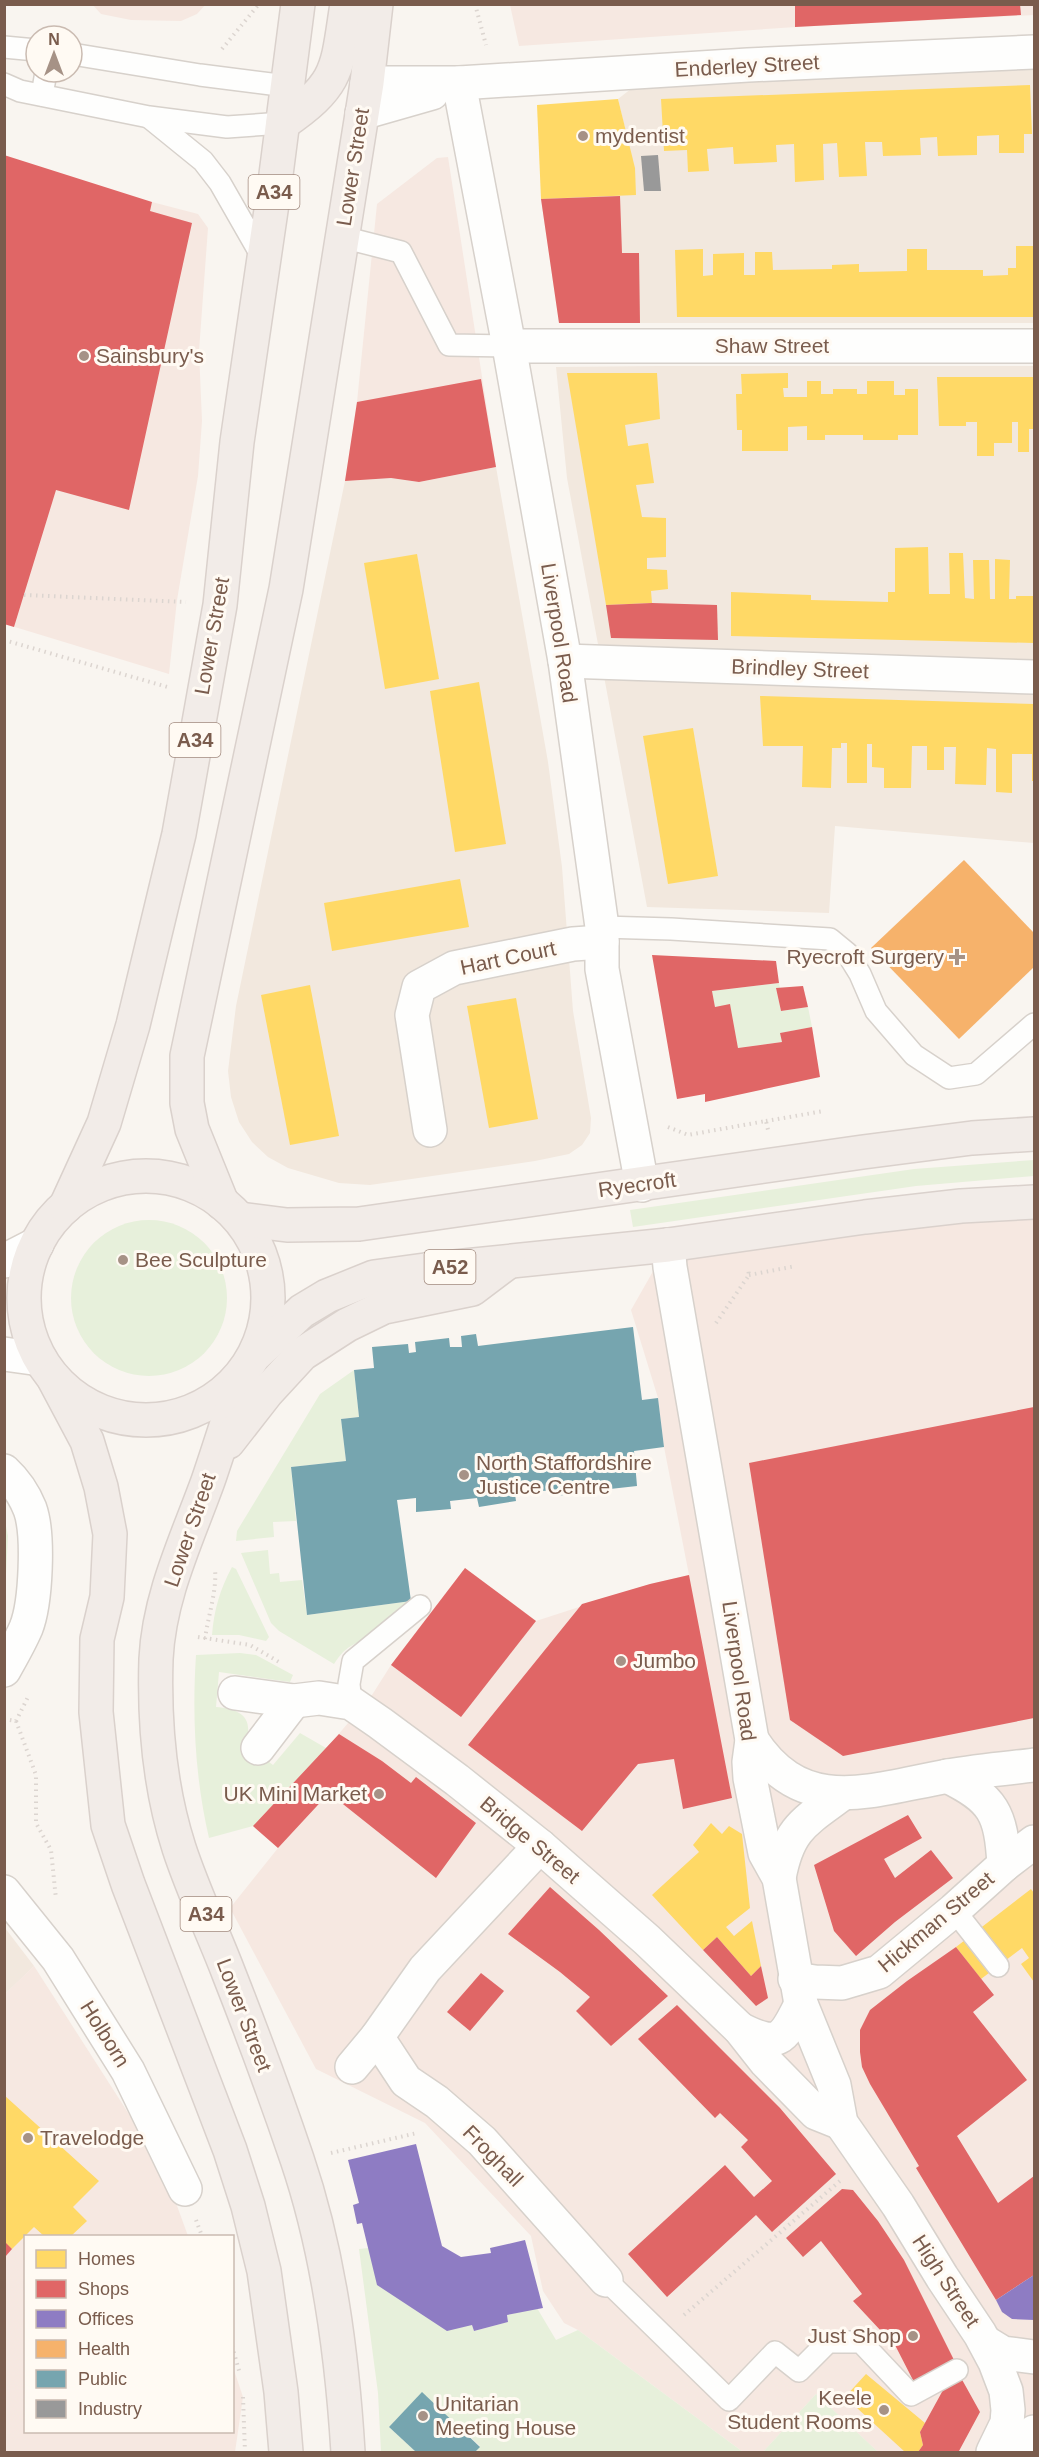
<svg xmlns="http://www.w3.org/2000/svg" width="1039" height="2457" viewBox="0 0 1039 2457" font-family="Arial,sans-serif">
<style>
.residential{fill:#f2e8de}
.commercial{fill:#f6e8e1}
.green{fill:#e7f0db}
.homes{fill:#ffd966}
.shops{fill:#e06666}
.offices{fill:#8e7cc3}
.health{fill:#f6b26b}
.public{fill:#76a5af}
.industry{fill:#999}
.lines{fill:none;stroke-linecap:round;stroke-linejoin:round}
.service-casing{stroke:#d7d1cb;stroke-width:24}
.minor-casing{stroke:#d7d1cb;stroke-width:36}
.tertiary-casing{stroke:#d7d1cb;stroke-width:36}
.secondary-casing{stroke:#d9d2cb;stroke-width:36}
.trunk-casing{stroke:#dad1cc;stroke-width:36}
.path{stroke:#dcd5d0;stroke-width:4;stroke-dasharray:1.5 4.5;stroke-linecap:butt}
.service{stroke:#fefefd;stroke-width:21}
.minor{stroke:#fefefd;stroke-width:33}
.tertiary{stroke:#fefefd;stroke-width:33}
.secondary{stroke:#fefefd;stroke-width:33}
.trunk{stroke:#f2ece8;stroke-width:33}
.poi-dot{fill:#a69286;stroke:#fffaf3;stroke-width:2}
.labels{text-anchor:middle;stroke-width:6;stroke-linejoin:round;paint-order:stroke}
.shield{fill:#fffaf3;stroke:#a28b7f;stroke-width:1.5}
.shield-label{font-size:20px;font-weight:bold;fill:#7a5c4d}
.street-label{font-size:21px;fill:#7a5c4d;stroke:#fffaf3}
.poi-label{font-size:21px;fill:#7a5c4d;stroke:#fffaf3;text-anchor:start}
</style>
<rect width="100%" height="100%" fill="#f9f5f0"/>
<g class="residential">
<path d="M1034,69V323H559L541,199L634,167L618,99L636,85Z"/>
<path d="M658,366H1034V843L835,826L829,913L647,907L567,478L556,367Z"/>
<path d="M496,467L548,762L562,867L573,1011L591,1118L590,1133L582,1145L569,1154L535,1161L370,1185L339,1183L288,1168L268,1157L252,1142L239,1122L231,1097L228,1071L236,1006L345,481L391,478L419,482Z"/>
<path d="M5,1928L34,1966L5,1994Z"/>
</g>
<g class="commercial">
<path d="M1034,4V15L796,27L519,46L510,5Z"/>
<path d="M93,5H205L197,14L181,21L131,20L101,14Z"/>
<path d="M448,157L496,467L419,482L391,478L345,481L357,402L377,204L437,158Z"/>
<path d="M152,202L198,214L208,228L199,351L202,421L198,476L177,600L169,674L5,624Z"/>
<path d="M1034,1202V2452H878L816,2394L763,2452H743L578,2330L564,2323L543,2291L531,2236L425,2123L316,2069L230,1908L278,1848L253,1826L331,1743L372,1695L391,1665L465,1568L536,1621L650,1584L689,1575L664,1447L658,1398L631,1310L668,1245Z"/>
<path d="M34,1966L141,2133L176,2203L188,2236H26V2432H232L233,2367L243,2397L235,2452H5V1994Z"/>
</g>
<g class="green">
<path d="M779,983L780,988L776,989L781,1011L808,1007L812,1027L781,1033L782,1042L738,1048L730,1005L715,1007L712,991Z"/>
<path d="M1034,1160V1176L916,1186L633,1227L630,1210L914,1169Z"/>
<circle cx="149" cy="1298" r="78"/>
<path d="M354,1370L359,1417L341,1419L346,1461L291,1467L296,1521L273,1522L274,1537L236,1541L237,1531L320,1394Z"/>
<path d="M5,1521L8,1536L5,1593Z"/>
<path d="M268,1550L270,1574L279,1573L280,1582L302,1580L307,1615L411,1601C399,1612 385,1627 371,1635C353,1646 346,1645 334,1664L279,1631L271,1623L241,1553Z"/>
<path d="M232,1567L236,1569L269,1637L266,1641L239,1635H212C214,1610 220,1589 232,1567Z"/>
<path d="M240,1653L256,1655L293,1675L290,1682L219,1672L216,1707C240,1709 255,1717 245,1744L273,1765L300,1733L326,1748L253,1826L209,1838C195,1778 192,1716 196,1655Z"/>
<path d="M368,2248L472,2325L474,2331L508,2322L507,2315L537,2308L556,2340L578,2330L743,2452H475L480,2446L422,2393L389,2427L416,2452H381L378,2393L359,2249Z"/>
<path d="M816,2394L877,2451L878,2452H763Z"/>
</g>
<g class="homes">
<path d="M1030,85L1032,134H1024V153H999V135L977,136V155L938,156L937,137L920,138L921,155L883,156L882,142H865L867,176L839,177L837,143L823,144L824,180L795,182L794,144L776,145L777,162L757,163L734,164L733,147L707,149L709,171L688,172L687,150L664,151L661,99Z"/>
<path d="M618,99L635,168L636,195L541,199L537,105Z"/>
<path d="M1016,246H1034V317H677L675,250L703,249V276L713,275V254L744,253V275H755V252H772L773,270L832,269V265L859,264V272L907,271V249H927V270H983V276L1008,275V268H1016Z"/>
<path d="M567,373H657L660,419L625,425L628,446L648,443L654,483L636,485L642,517L666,518V557L647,558V569L667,570L668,589L651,591L652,603L606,605Z"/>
<path d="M788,373V388H783L784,397H807V381H821V394H833V389H857V394H867V381H894V395H905V389H918V435H898V440H863V435H825V440H807V426L788,427V451H742V430H737L736,394H742L741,374Z"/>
<path d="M937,377H1034V429H1029V452H1018V422H1012V443H994V456H977V422H966V426H939Z"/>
<path d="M928,547L929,594H950L949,553H963L965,598L974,599L973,560H989L990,599H995V559L1010,560L1009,599H1016V596H1034V643L731,636V592L811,595V600L888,602V592H895V548Z"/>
<path d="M417,554L439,679L385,689L364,563Z"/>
<path d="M479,682L506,844L455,852L430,691Z"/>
<path d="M760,696L1034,704V781H1032V754H1012V793L996,792V749L987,748L986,785L955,784L956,747H944V770H927V746H912L911,788H884V768L872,767V744H867V783H847V743H841V748H832L831,788L802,787L803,746H763Z"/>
<path d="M693,728L718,876L668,884L643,736Z"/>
<path d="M460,879L469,927L332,951L324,903Z"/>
<path d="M310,985L339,1136L290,1145L261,995Z"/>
<path d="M516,998L538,1119L489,1128L467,1006Z"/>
<path d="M711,1823L722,1834L729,1826L742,1834L750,1908L726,1927L734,1936L752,1921L761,1966L751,1976L717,1937L703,1950L652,1895L699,1852L693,1845Z"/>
<path d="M1031,1889L1034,1893V1982L1021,1964L1029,1958L1022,1948L981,1979L956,1947Z"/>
<path d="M4,2095L99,2181L73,2207L87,2221L71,2236H44L34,2227L12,2249L4,2242Z"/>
<path d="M866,2374L925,2423L920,2432L923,2445L918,2452H905L845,2397Z"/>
</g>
<g class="shops">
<path d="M795,4H1020L1021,15L795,27Z"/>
<path d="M4,155L152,202L150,211L192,223L129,510L56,490L14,627L4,624Z"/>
<path d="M620,196L622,253H639L640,323H559L541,199Z"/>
<path d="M481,379L496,467L419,482L391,478L345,481L357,402Z"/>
<path d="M652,603L717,605L718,640L611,638L606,605Z"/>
<path d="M652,955L776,961L779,983L712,991L715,1007L730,1004L738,1048L782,1042L780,1033L812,1027L820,1077L705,1102V1094L677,1099Z"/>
<path d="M803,986L808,1007L781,1011L776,988Z"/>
<path d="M1034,1407V1718L843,1756L790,1720L749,1463Z"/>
<path d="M465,1568L536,1621L461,1717L391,1665Z"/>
<path d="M689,1575L732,1798L683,1809L674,1759L638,1764L582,1831L468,1745L582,1604L650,1584Z"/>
<path d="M339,1734L382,1761L411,1783L416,1777L476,1823L436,1878L329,1793L278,1848L253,1826Z"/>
<path d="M908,1815L922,1838L884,1859L895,1878L931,1850L953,1878L895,1922L856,1956L834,1931L814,1865Z"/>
<path d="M550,1887L599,1930L668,1996L611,2046L576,2011L590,1997L560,1972L508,1934Z"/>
<path d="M717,1937L751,1976L761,1966L768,1998L756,2006L703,1950Z"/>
<path d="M956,1947L994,1995L973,2012L1027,2080L957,2136L998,2203L1034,2176V2275L996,2300L916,2168L919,2166L870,2084L862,2067L860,2052V2030L870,2010L907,1981Z"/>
<path d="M481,1973L504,1991L470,2031L447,2012Z"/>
<path d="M677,2005L780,2108L836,2174L772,2232L756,2215L667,2297L628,2254L725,2165L754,2197L772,2181L741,2147L748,2140L720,2113L715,2118L638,2039Z"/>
<path d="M842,2189L853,2190L878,2221L904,2260L956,2364L915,2384L896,2347L853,2301L862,2294L821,2241L803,2257L786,2238Z"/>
<path d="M5,2242L12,2249L5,2257Z"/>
<path d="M960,2376L980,2412L959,2451L962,2452H918L923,2445L920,2432L948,2381Z"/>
</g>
<g class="offices">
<path d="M416,2144L442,2246L461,2257L491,2253L490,2248L525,2240L543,2308L507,2315L508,2322L474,2331L472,2325L447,2331L377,2285L362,2223L357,2224L353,2205L359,2203L348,2160Z"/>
<path d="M1034,2275V2320L1012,2319L1002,2312L996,2300Z"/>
</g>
<path class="health" d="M964,860L1034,933V967L959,1039L871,948Z"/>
<g class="public">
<path d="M633,1327L642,1400L658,1398L664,1447L634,1451L637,1486L601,1490L600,1483L564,1488L565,1495L553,1496L552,1490L515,1494L516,1501L479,1507L477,1498L450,1501L451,1509L416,1512V1498L397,1500L411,1601L307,1615L291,1467L346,1461L341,1419L359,1417L354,1370L374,1368L372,1347L408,1344L409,1353L416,1352L415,1342L449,1338L450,1347H462L461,1336L476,1334L478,1346Z"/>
<path d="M422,2392L480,2447L475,2452H416L389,2427Z"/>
</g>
<path class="industry" d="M658,155L661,191H644L641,156Z"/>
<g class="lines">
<defs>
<g id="service">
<path d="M4,47L36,50"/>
<path d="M72,54L200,75L287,86"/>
<path d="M4,84L20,91L149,117L227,127L283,123"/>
<path d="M42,95L46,72"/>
<path d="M150,118L203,161L220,183L264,260"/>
<path d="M342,237L401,252L449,345L509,346"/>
<path d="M602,927L671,929L830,939L847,953L860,974L876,1011L914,1055L949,1078L976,1074L1034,1024"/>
<path d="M351,1703L349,1684L353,1661L420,1606"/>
<path d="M954,1910L998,1966"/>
<path d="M606,2280L729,2400L775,2352L799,2371L828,2342H861L911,2395L957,2370"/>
</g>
<g id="minor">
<path d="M459,83L509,346L565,661L602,927V969L642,1185"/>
<path d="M509,346H1034"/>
<path d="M565,661L1034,677"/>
<path d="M430,1130L412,1015L419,987L454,968L573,944L602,942"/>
<path d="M668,1245L670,1267L752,1740L749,1762L750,1778L765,1853L779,1878L801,2004L834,2085L841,2123L898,2205L942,2277L980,2334L995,2362L1006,2391L1008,2410L1007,2423L993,2452"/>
<path d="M4,1471C16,1482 24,1494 30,1509C39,1534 36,1603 26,1628C20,1642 12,1656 4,1670"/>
<path d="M235,1693L294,1701L319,1698L351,1703L380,1723L457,1780L540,1846L647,1940L740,2029L766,2062L816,2113L841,2123"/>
<path d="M752,1740C802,1817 868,1791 943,1777C973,1771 1004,1769 1034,1765"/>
<path d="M258,1748L294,1701"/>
<path d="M1004,1865L1034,1842"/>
<path d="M779,1878C788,1829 804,1822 842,1794"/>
<path d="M4,1892L58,1959L128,2071L185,2189"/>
<path d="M795,1979L815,1982L842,1983L879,1972L954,1910L1004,1865C1001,1813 994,1799 947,1776"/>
<path d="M740,2029C778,2048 783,2041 801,2004"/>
<path d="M377,2037L406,2081L437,2102L482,2141L606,2280"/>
<path d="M352,2067L377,2037L425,1969L540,1846"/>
<path d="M985,2342L1003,2353L1034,2357"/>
<path d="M1020,2452L1034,2432"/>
</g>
<g id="tertiary">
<path d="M367,83H459L748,65L1034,52"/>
<path d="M362,113L432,93"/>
</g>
<g id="secondary">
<path d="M4,1261L37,1244"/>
<path d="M4,1354L40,1359"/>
</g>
<g id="trunk">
<path d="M283,123C340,84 337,69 347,4"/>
<circle cx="146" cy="1298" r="122"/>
<path d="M222,1203L192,1129L187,1103V1056L286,589L367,83L376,4"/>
<path d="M66,1206L104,1123L133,1025L179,834L220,605L237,442L274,190L298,4"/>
<path d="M240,1219L287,1225L359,1224L863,1152L972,1138L1034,1134"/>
<path d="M256,1354L302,1311L327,1296L374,1277L425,1270L668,1245L865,1217L961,1206L1034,1202"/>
<path d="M243,1374C231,1410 220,1446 208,1481C187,1539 159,1596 156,1659C154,1721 160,1789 179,1848C193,1891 213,1932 229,1974C253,2035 276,2097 297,2159C329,2253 342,2354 348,2452"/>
<path d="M54,1379L87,1441L101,1487L110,1534L107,1597L97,1639L96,1712L108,1825L128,1884L230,2150L248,2206L264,2271L281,2392L286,2452"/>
<path d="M228,1442L267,1392L302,1354L347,1325L384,1307L472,1289L508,1262"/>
</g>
</defs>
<use href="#service" class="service-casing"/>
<use href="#minor" class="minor-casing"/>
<use href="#tertiary" class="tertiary-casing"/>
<use href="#secondary" class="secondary-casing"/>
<use href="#trunk" class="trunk-casing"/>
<g class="path">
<path d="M475,4L486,45"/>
<path d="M222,49L259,4"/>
<path d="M24,595L186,602"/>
<path d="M4,640L171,688"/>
<path d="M766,1121L824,1111"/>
<path d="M668,1127L688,1135L766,1121L768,1130"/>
<path d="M749,1275L796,1266"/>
<path d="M716,1323L749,1275L748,1269"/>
<path d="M198,1637L250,1645L279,1662"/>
<path d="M205,1639C208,1616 217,1591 215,1569"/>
<path d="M4,1719L16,1721L28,1697"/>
<path d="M16,1721L36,1775V1823L51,1850L56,1899"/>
<path d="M331,2153L417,2133"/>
<path d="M196,2220L202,2236"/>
<path d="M684,2315L840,2181"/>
<path d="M232,2346L240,2374"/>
<path d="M243,2397L245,2452"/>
</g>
<use href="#service" class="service"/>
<use href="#minor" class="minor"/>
<use href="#tertiary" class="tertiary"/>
<use href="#secondary" class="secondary"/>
<use href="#trunk" class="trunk"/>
</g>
<g class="poi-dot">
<circle cx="583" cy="136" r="6"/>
<circle cx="84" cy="356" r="6"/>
<path d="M954 948h6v6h6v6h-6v6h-6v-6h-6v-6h6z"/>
<circle cx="123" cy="1260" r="6"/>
<circle cx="464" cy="1475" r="6"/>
<circle cx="621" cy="1661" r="6"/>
<circle cx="379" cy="1794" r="6"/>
<circle cx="28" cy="2138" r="6"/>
<circle cx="913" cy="2336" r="6"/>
<circle cx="884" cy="2410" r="6"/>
<circle cx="423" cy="2416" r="6"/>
</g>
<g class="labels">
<g class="shield">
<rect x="248.5" y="175" width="51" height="34" rx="4.5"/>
<rect x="169.5" y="723" width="51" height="34" rx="4.5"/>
<rect x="424.5" y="1250" width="51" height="34" rx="4.5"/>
<rect x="180.5" y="1897" width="51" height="34" rx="4.5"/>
</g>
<g class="shield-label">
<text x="274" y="199">A34</text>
<text x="195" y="747">A34</text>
<text x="450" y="1274">A52</text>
<text x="206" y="1921">A34</text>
</g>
<g class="street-label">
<text transform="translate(747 66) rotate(-3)" y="7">Enderley Street</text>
<text transform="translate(353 167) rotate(-81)" y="7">Lower Street</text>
<text x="772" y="353">Shaw Street</text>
<text transform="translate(559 633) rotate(81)" y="7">Liverpool Road</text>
<text transform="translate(212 636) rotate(-80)" y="7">Lower Street</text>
<text transform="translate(800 669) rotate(2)" y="7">Brindley Street</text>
<text transform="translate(508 958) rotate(-12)" y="7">Hart Court</text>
<text transform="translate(637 1185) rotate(-8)" y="7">Ryecroft</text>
<text transform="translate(190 1530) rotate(-71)" y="7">Lower Street</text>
<text transform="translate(739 1671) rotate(82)" y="7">Liverpool Road</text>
<text transform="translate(530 1840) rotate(40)" y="7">Bridge Street</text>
<text transform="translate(936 1922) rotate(-40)" y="7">Hickman Street</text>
<text transform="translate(244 2015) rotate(69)" y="7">Lower Street</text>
<text transform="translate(105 2034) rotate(58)" y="7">Holborn</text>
<text transform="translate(493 2156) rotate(46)" y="7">Froghall</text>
<text transform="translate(946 2281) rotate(57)" y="7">High Street</text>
</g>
<g class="poi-label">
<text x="595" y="143">mydentist</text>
<text x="96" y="363">Sainsbury's</text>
<text x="944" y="964" text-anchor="end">Ryecroft Surgery</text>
<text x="135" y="1267">Bee Sculpture</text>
<text x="476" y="1470">North Staffordshire<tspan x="476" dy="24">Justice Centre</tspan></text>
<text x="633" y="1668">Jumbo</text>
<text x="367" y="1801" text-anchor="end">UK Mini Market</text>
<text x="40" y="2145">Travelodge</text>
<text x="901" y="2343" text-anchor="end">Just Shop</text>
<text x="872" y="2405" text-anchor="end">Keele<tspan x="872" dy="24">Student Rooms</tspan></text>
<text x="435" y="2411">Unitarian<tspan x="435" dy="24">Meeting House</tspan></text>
</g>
</g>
<rect width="1039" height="2457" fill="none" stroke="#7a5c4d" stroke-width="12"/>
<rect x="24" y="2235" width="210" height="198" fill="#fffaf3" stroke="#cabbb1" stroke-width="1.5"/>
<rect x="36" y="2250" width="30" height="18" fill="#ffd966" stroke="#cabbb1" stroke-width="1.5"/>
<text x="78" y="2265" font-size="18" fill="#7a5c4d">Homes</text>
<rect x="36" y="2280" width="30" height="18" fill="#e06666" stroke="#cabbb1" stroke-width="1.5"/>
<text x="78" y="2295" font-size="18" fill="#7a5c4d">Shops</text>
<rect x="36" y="2310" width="30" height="18" fill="#8e7cc3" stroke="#cabbb1" stroke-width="1.5"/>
<text x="78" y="2325" font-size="18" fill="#7a5c4d">Offices</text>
<rect x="36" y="2340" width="30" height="18" fill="#f6b26b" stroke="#cabbb1" stroke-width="1.5"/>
<text x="78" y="2355" font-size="18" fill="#7a5c4d">Health</text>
<rect x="36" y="2370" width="30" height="18" fill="#76a5af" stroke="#cabbb1" stroke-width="1.5"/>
<text x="78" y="2385" font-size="18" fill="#7a5c4d">Public</text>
<rect x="36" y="2400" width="30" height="18" fill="#999999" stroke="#cabbb1" stroke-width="1.5"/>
<text x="78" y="2415" font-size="18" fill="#7a5c4d">Industry</text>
<g transform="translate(54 54)"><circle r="28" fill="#fffaf3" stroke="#cabbb1" stroke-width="1.5"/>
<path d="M0-4.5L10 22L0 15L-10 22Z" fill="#a69286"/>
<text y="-9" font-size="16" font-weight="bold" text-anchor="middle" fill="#7a5c4d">N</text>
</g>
</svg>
